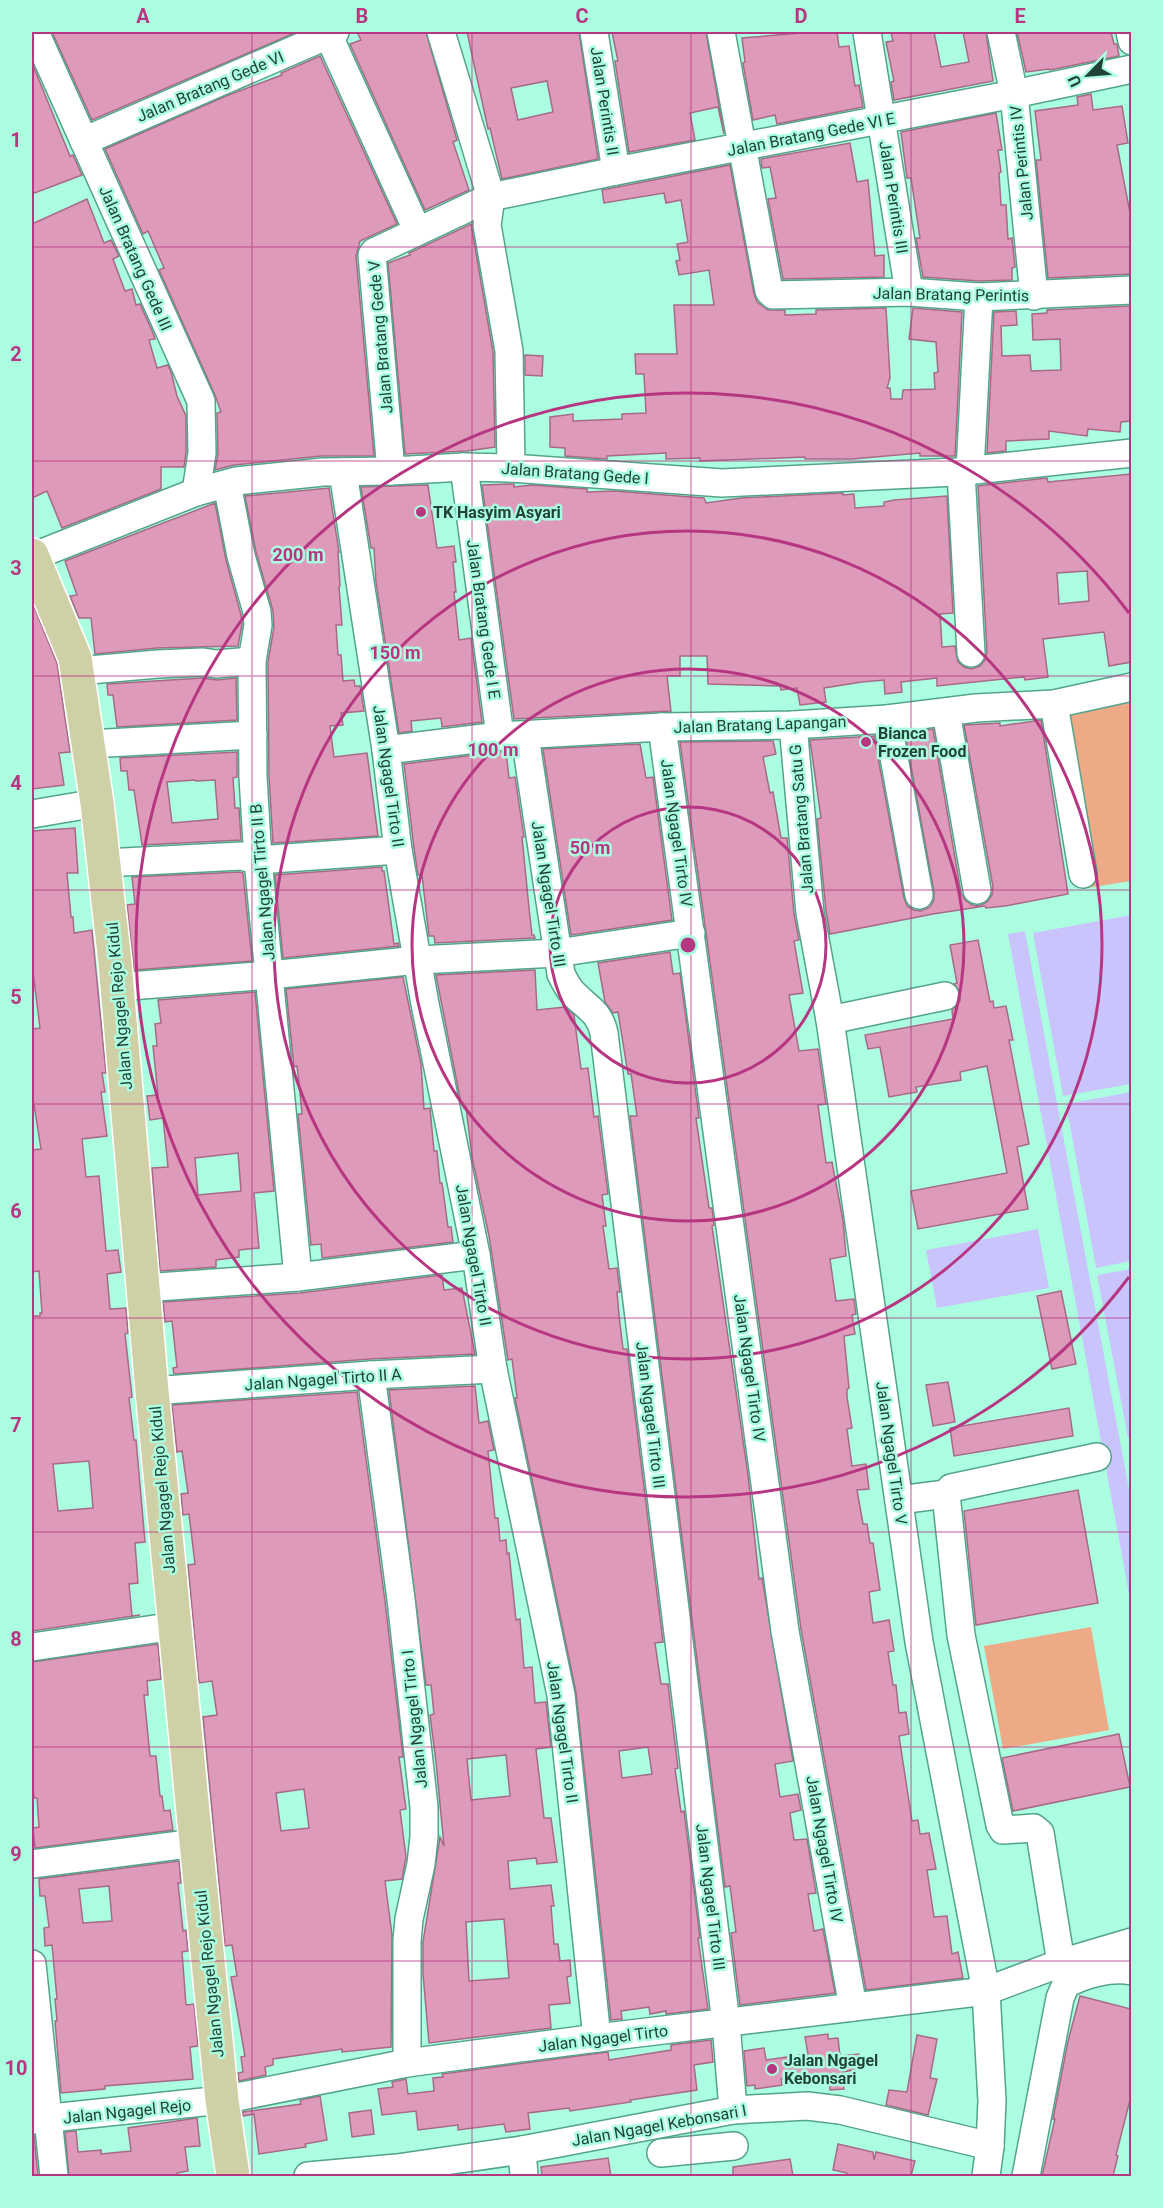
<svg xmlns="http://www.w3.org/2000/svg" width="1163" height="2208" viewBox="0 0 1163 2208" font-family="Roboto,sans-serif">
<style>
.green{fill:#eeaa86}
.water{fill:#c9c4fc}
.building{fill:#de9aba;stroke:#a86988;stroke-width:1.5;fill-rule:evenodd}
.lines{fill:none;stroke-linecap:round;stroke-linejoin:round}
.minor-casing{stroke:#53a489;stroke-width:30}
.major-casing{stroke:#fff;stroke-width:36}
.minor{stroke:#fff;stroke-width:27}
.major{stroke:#d0d0a6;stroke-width:33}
.grid{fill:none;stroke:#b73681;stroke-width:1.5;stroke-opacity:0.55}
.ring{fill:none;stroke:#b73681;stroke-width:3}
.poi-dot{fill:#b73681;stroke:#abfedf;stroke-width:2}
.labels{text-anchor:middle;stroke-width:5;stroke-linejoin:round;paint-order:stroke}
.street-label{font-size:16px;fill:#224438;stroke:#abfedf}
.poi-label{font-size:16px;font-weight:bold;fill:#224438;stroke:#abfedf;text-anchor:start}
.centre{fill:#b73681;stroke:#abfedf;stroke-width:3}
.ring-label{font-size:18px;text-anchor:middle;font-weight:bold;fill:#b73681;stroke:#abfedf;stroke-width:5;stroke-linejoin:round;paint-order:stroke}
.neatline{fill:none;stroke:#b73681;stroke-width:2}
.grid-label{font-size:20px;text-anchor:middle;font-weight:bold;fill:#b73681}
</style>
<rect width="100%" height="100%" fill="#abfedf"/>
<g class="green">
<path d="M1131,693V881L1087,888L1055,707Z"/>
<path d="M1091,1627L1109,1730L1003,1749L984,1646Z"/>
</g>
<g class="water">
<path d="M1131,915V1084L1063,1096L1033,933Z"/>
<path d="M1025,931L1131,1500V1605L1008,934Z"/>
<path d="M1131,1092V1261L1096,1268L1066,1104Z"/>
<path d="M1038,1229L1049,1288L937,1308L926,1250Z"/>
<path d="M1131,1269L1132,1438H1128L1097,1275Z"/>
</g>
<g class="building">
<path d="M52,32H297L92,120Z"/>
<path d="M357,32H426L457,140L453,142L469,190L425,210L350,44L361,40Z"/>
<path d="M467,32H579L598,159L502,179L490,128L488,129ZM547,81L553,112L518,120L511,88Z"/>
<path d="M612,32H706L724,134L718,107L690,113L695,140L629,152L615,61H618Z"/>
<path d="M813,32H837L839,47L849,46L855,86L859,85L863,107L777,124L775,115L753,120L743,63L745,62L742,38Z"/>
<path d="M891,32H934L941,67L969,62L963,32H986L993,81L894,100L891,82L894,81L886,42L893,41Z"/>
<path d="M1017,32H1111L1114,44H1117L1119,56L1050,70L1049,69L1026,72Z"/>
<path d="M320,56L397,224L360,241L356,256L374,456H321L234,465L215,470L218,453L217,413L221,412L215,395L159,270L164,268L148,231L143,234L105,149L226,96L282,75L281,73Z"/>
<path d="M32,63L70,156L73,155L82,175L32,194Z"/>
<path d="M1091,94L1093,110L1122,106L1128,143L1117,145L1130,213H1131V274L1048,278L1036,160H1041L1035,111L1078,105L1077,97Z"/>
<path d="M996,113L1002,150H998L1001,172L999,173L1001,205H1006L1008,239L1012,238L1015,267L1012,268V280L979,281L923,277L916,238H920L911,178H907L901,132Z"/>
<path d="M850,143L857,182L868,180L875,256L884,255V277L783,279L768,199L776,198L770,167L762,168L761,159Z"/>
<path d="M730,165L754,294L757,302L768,310H785V315L816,314V310L886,308L890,378L887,388H890L891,399H902L903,390L935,389L934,373L938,372L936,342L909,339L913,308L962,312L955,456H920V453L852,459H805V457L700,461V458L666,459V453L607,456V459L565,456V448L550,447V417L573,414V421L622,419V414L646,413L644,374H636L635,354H677L674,305H714L709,270L679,275L676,261L680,260L677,244L688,242L681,200L666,203L664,193L604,203L602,190Z"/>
<path d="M87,199L104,243L111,240L119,256L113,259L125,291L132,289L136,305L140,304L153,333L155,339L149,340L157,368L168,365L171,372L177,396L186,416V452L184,467H161V489L62,528L47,491L32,498V224Z"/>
<path d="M471,224L493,352L495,447L467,451L405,454L388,263L410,255L409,253Z"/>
<path d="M1131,306V421L1121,422L1120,432L1088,429L1087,436L1049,431V439L1006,441V451L987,453L994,312L1016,311L1017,325L1001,326L1002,356L1030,355L1031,371L1061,370L1060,339L1033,340L1032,314L1047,313V310Z"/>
<path d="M525,355L543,356L542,376L525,375Z"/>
<path d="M1131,474V662L1109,666L1104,632L1043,639L1048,677L1025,680L1024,677L937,686V678L901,682L902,692L885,694L884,680L862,682L824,688L826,702L800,705L797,688L781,690L780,686L708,684L707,656H680V676H667L671,711L514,719L482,485L510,484H514V487L532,485L587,489V492L614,491L704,498L706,503L741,498L843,493V495L854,494L855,508L884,506V502L894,500L947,496L953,613L940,614L942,647L955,646L958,662L964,667L971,669L980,666L985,660L987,652L978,486L1047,478L1048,482ZM1087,571L1089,601L1059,604L1057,573Z"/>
<path d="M428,485L437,548L454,546L456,562H453L456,592H454L459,640L471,638L482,722L442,727L441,718L411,721L412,731L399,733L376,582L374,548H371L361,487Z"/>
<path d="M329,488L339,552H338L340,586L339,587L342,625H336L338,655H341L343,681L354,680L355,686H360L364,711L341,713L343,725L330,726L334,757L367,753L378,836L273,843L269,776L268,662L274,627L273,611L256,552L245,496Z"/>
<path d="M215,503L226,560L241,615L242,624L238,646L157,648L95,654L91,618H79L70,596L77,595L65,561Z"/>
<path d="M32,602L57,663L70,752L59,753L64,785L32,789Z"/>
<path d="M202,678L217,680L236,678L237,720L117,727L113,695H108L107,684Z"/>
<path d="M1041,720L1068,894L1005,906L986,908L985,906L933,914L830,934L826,911L817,819L821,818L810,740L874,736L904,898L907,906L914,910L921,911L930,907L934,900V892L905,733L933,729L961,893L965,900L972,905L979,906L987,902L992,895L993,887L964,725L1000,723V726Z"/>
<path d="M773,741L776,754L763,757L770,793L773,792L781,838H787L794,914L799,940L794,941L803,993L789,995L799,1051L818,1049L826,1104L818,1105L826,1163L832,1162L843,1220L846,1256L830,1259L836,1301L854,1299L856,1314L852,1315L855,1334L844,1336L849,1388L847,1389V1397L852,1428L847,1429L852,1466L866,1464L869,1489L857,1490L863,1524H867L870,1543H873L880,1590L869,1592L873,1623L889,1620L894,1651L888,1652L893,1685H896L899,1713L906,1712L909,1734L899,1736L912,1821L918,1820L920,1834L929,1833L936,1869L927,1870L934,1917L947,1916L952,1954L958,1952L963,1978L866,1990L801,1629L680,742Z"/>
<path d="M640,744L646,778L653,777L672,920L571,935L543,749Z"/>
<path d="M506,751L509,778L515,777L524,837H522L529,908L532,935H534L535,938L435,943L434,936H429L422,875H418L414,848L404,764Z"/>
<path d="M237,752V777L233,778L235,808H239L241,840L142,845L134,790H129L127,771H121L120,758ZM195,780L196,781L215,780L218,819L172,823L167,782Z"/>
<path d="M75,828L78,873H67L71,917H73L74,933L92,930L106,1073H102L105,1092H101L107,1136L82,1139L86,1177L99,1176L106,1251L118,1250L121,1272L107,1274L110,1309L126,1308L128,1333L125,1334L132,1397L129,1398L134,1440H136L145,1542L135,1543L138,1583L129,1584L132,1616L140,1615L32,1631V1316H40V1313H42L39,1271L32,1272V1150L41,1149L32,1092V1029L40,1028L32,964V831ZM89,1461L93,1508L58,1511L53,1464Z"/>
<path d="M382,867V871H384L394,944L398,943L399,946L283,958L275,875Z"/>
<path d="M240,872L243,873L252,961L134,970L127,905L135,904L132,877Z"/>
<path d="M978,940L990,1002L993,1001L994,1008L1006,1006L1013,1040H1009L1029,1144L1017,1147L1028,1209L918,1229L911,1191L1007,1173L987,1066L960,1072L961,1080L916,1087L917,1092L889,1097L880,1047L868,1049L865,1035L953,1019L952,1010L960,1001V993L954,984L957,983L950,945Z"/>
<path d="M670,952L673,974L680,973L699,1118H696L709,1208H712L714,1225L712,1226L748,1475L759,1579L762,1578L793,1761L775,1764L780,1797L798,1794L801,1810L790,1813L794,1840L807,1839L816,1893L808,1894L814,1931L823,1929L835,1993L740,2005L731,1933L736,1932L730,1886L725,1887L630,1116H637L631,1074H628L618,1012L613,1013L605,1002L598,963Z"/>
<path d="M535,970L537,1010L565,1007L574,1015L581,1069L588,1068L594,1117L598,1116L608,1194L602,1195L606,1226H603L609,1269L617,1268L620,1292H617L619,1315L623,1349H627L663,1642L655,1643L661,1684H668L678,1768L675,1769L681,1812L684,1811L700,1938H698L708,2009L666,2014V2011L650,2014L649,2007L621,2011L622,2019L611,2020L576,1692L515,1398H517L512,1359L508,1360L489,1236L472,1157L466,1107L464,1108L463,1103H461L436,975ZM648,1747L652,1774L622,1778L619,1751Z"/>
<path d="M403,977L421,1064L424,1109L430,1108L434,1151H437L440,1183H442L448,1227H451L453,1242L322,1258L321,1244L311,1245L298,1114H302L299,1083L297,1066L294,1067L286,989Z"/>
<path d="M255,992L274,1191L254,1193L259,1248L239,1250V1257L216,1260V1267L160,1271L152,1168L168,1167L163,1118L150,1120L147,1096L158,1095L153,1046H157L155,1024L161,1023L158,1000ZM238,1153L241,1191L198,1195L195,1158Z"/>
<path d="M442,1275L444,1290L462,1288L475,1354L370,1359L174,1374L173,1368L177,1367L172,1321L165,1322L163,1302L300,1293Z"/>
<path d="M1061,1291L1076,1364L1052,1369L1037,1296Z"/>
<path d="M948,1382L955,1422L933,1426L926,1385Z"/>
<path d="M475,1386L479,1423L488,1421L494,1450L488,1451L495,1518H498L500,1541L506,1540L507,1554L509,1553L516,1620L520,1619L524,1668L532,1667L535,1703L546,1702L551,1747L536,1749L544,1818H551L557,1862L537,1864L536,1858L508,1861L510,1889L551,1885L554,1906H551L554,1944H558L560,1961L570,1960L571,1976L567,1977L570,2003L549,2005L551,2028L429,2043L423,1974V1942L440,1837L444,1846L436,1762L430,1715L434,1714L431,1685H426L389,1390ZM506,1755L510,1796L471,1800L467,1759ZM504,1919L509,1978L469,1981L466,1922Z"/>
<path d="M357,1392L385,1601L403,1757H399L406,1809L400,1810L406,1857L402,1879L385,1881L392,1935L391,2047L342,2052V2049L273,2059V2065L265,2067L266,2075L239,2081L238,2073L243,2072L241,2057L245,2056L231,1977L237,1976L232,1945L225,1946L203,1717L217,1715L212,1681L199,1683L188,1565L195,1564L189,1514L183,1515L181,1494L188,1493L182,1451L177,1452L172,1405ZM304,1789L309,1828L281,1831L276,1793Z"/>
<path d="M1069,1408L1073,1436L954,1456L950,1428Z"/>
<path d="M1078,1490L1098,1603L976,1625L964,1511Z"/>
<path d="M158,1644L161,1679L147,1681L148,1695H144L150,1756H156L160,1796H162L164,1811L170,1810L173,1830L35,1848L33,1828L39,1827L37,1798H34L32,1774H33L32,1756V1751L33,1750L32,1662Z"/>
<path d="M1119,1734L1130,1787L1013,1811L1002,1758Z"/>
<path d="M179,1861L181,1883H178L183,1931L186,1930L188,1951L182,1952L186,2005L194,2004L198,2046L190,2047L193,2079L105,2086V2089L61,2093L55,2021H57L55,1999H57L52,1945L45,1946L44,1928L49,1927L45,1896H40L39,1879ZM109,1886L112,1921L83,1923L79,1889Z"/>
<path d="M1080,1996L1131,2009V2096L1116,2155L1118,2156L1113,2176H1042L1055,2119H1053L1068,2041Z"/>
<path d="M828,2034V2039L838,2038L840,2056L859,2054L861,2069L842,2072L844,2089L830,2090L829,2081L812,2083L811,2076L781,2079L782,2085L755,2089V2085L747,2086L744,2051L764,2048L766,2060L808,2054L805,2037Z"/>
<path d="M917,2035L937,2039L930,2078L937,2079L928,2115L886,2105L889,2090L907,2092Z"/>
<path d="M711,2040L713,2062L694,2065L697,2090L630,2100L631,2102L570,2111L569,2108L528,2113L530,2129L506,2132L504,2124L458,2130V2125L418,2130L416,2111L382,2115L378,2089L393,2087L392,2082L406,2079L408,2094L434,2091L433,2078L443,2077L442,2074L608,2052L609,2060L671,2050V2045Z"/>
<path d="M320,2096L327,2140L305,2144L306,2147L259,2154L254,2114L243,2116V2112L301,2104L300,2100Z"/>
<path d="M371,2110L374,2134L352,2137L349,2113Z"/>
<path d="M197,2118L200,2146L185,2147L188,2171L177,2173V2176H69L65,2132L76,2131L78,2152L101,2150V2154L131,2151L128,2128Z"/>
<path d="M32,2135L34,2136L38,2176H32Z"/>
<path d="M838,2144L873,2152L874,2160L876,2152L915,2161L911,2176H846L847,2173L833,2170Z"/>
<path d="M608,2158L611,2176H542L541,2167Z"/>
<path d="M790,2159L793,2176H733V2167Z"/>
</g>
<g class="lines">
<defs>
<g id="minor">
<path d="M35,32L201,401L202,453L196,492"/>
<path d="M327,32L417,230"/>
<path d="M441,32L491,197L487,225L509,351L511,468"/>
<path d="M594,32L616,171"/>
<path d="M721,32L769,291L773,295L909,292L979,297L1132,290"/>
<path d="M867,32L909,292"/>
<path d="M1001,32L1014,94L1034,296"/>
<path d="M1130,32L1132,41"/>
<path d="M84,141L335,32"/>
<path d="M464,467L500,736"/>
<path d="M391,471L372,255L374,252L491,197L616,171L1014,94L1132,69"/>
<path d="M970,471L979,297"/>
<path d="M343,472L386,750L398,850L425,1004L476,1255L493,1369L561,1695L597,2038"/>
<path d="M961,472L971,653"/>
<path d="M227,484L241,556L257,612L258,625L252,661L253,777L258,860L298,1277"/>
<path d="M32,557L196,492L236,481L323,472L391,471L464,467L511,468L722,483L956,472L1132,453"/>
<path d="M78,671L158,664L203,662L216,664L252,661"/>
<path d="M1054,704L1083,874"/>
<path d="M946,712L977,890"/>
<path d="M887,719L919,895"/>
<path d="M793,725L810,913L830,1020L919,1642L986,1991L992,2101L990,2146L986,2176"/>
<path d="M662,727L785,1631L853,2007"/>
<path d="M525,736L561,974C564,980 567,986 571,991C585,1007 599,1010 604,1033L726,2023L733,2110"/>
<path d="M89,744L253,735"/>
<path d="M386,750L500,736L662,727L793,725L887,719L976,708L1054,704L1132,687"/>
<path d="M32,814L97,803"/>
<path d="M104,863L241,856L258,860L398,850"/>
<path d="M117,987L270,975L418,960L557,953L691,933"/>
<path d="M830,1020L945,996"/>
<path d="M143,1288L298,1277L476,1255"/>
<path d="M371,1375L401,1599L424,1807V1837L421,1864L409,1919L407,1941V2063"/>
<path d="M152,1391L371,1375L493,1369"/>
<path d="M899,1500L946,1494"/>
<path d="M32,1647L175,1626"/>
<path d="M32,1864L196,1843"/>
<path d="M1061,1963L1040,1833L1034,1828L1003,1830L1000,1825L961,1635L946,1494L951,1488L1097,1457"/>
<path d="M32,1964L54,2176"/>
<path d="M32,2120L222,2100L407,2063L597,2038L986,1991L1061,1963L1132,1942"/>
<path d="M522,2150L524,2176"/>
<path d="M661,2153L734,2146"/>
<path d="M308,2176L397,2168L522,2150L733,2110L807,2106L840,2110L990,2146"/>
<path d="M1026,2176L1060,1998L1066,1984C1085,1974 1110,1967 1132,1971"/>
</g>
<path id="major" d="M32,555L75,658L97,803L115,963L152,1391L194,1822L222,2100L233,2176"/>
</defs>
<use href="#minor" class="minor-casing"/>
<use href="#major" class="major-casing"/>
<use href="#minor" class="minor"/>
<use href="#major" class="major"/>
</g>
<path class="grid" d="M252,32V2176M472,32V2176M691,32V2176M911,32V2176M32,247H1132M32,461H1132M32,676H1132M32,890H1132M32,1104H1132M32,1318H1132M32,1532H1132M32,1747H1132M32,1961H1132"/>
<g class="ring">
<circle cx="688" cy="945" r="138"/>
<circle cx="688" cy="945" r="276"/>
<circle cx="688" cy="945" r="414"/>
<path d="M1129 1277A552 552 0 1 1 1129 613"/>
</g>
<g class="poi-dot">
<circle cx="421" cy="512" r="6"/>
<circle cx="866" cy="742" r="6"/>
<circle cx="772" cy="2069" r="6"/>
</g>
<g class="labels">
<g class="street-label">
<text transform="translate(210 86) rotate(-23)" y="6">Jalan Bratang Gede VI</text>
<text transform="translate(605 101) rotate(81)" y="6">Jalan Perintis II</text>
<text transform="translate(811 134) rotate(-11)" y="6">Jalan Bratang Gede VI E</text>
<text transform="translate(1021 163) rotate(-96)" y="6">Jalan Perintis IV</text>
<text transform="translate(894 197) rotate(81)" y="6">Jalan Perintis III</text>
<text transform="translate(136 258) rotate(66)" y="6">Jalan Bratang Gede III</text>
<text transform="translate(951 294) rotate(1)" y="6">Jalan Bratang Perintis</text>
<text transform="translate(380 337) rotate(-95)" y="6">Jalan Bratang Gede V</text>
<text transform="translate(575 473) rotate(4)" y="6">Jalan Bratang Gede I</text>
<text transform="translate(484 619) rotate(82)" y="6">Jalan Bratang Gede I E</text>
<text transform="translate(760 724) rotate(-2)" y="6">Jalan Bratang Lapangan</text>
<text transform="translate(389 776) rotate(82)" y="6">Jalan Ngagel Tirto II</text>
<text transform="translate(801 819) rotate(-95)" y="6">Jalan Bratang Satu G</text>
<text transform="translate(677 833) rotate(82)" y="6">Jalan Ngagel Tirto IV</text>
<text transform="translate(262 882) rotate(-95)" y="6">Jalan Ngagel Tirto II B</text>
<text transform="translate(549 894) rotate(81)" y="6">Jalan Ngagel Tirto III</text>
<text transform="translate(119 1006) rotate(-95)" y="6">Jalan Ngagel Rejo Kidul</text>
<text transform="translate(474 1255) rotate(80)" y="6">Jalan Ngagel Tirto II</text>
<text transform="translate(750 1368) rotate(82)" y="6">Jalan Ngagel Tirto IV</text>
<text transform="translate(323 1379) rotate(-4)" y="6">Jalan Ngagel Tirto II A</text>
<text transform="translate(651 1415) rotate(83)" y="6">Jalan Ngagel Tirto III</text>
<text transform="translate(892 1453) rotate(82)" y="6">Jalan Ngagel Tirto V</text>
<text transform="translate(162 1490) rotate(-95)" y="6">Jalan Ngagel Rejo Kidul</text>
<text transform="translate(414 1719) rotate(-96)" y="6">Jalan Ngagel Tirto I</text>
<text transform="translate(563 1732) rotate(82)" y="6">Jalan Ngagel Tirto II</text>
<text transform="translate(825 1849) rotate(80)" y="6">Jalan Ngagel Tirto IV</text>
<text transform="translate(711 1897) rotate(83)" y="6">Jalan Ngagel Tirto III</text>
<text transform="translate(209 1974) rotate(-96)" y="6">Jalan Ngagel Rejo Kidul</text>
<text transform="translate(603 2038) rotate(-7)" y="6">Jalan Ngagel Tirto</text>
<text transform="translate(127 2111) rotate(-6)" y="6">Jalan Ngagel Rejo</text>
<text transform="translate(659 2125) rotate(-10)" y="6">Jalan Ngagel Kebonsari I</text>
</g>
<g class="poi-label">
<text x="433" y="518">TK Hasyim Asyari</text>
<text x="878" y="739">Bianca<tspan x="878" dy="18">Frozen Food</tspan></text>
<text x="784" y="2066">Jalan Ngagel<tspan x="784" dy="18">Kebonsari</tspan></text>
</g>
</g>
<circle cx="688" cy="945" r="9" class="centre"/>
<g class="ring-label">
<text x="298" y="561">200 m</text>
<text x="395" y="659">150 m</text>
<text x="493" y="756">100 m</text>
<text x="590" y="854">50 m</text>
</g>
<rect width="1163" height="2208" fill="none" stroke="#abfedf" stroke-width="66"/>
<g transform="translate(1088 75) rotate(245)" stroke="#abfedf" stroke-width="4.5" paint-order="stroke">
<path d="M0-4.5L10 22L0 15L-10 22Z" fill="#224438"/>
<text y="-9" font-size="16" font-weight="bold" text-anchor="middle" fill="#224438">U</text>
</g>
<rect x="33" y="33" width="1097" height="2142" class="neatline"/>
<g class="grid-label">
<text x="143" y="23">A</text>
<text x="362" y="23">B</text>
<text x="582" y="23">C</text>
<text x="801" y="23">D</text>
<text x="1020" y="23">E</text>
<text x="16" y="147">1</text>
<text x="16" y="361">2</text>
<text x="16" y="575">3</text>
<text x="16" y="790">4</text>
<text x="16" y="1004">5</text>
<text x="16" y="1218">6</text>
<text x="16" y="1432">7</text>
<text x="16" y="1646">8</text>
<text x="16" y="1861">9</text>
<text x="16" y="2075">10</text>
</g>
</svg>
